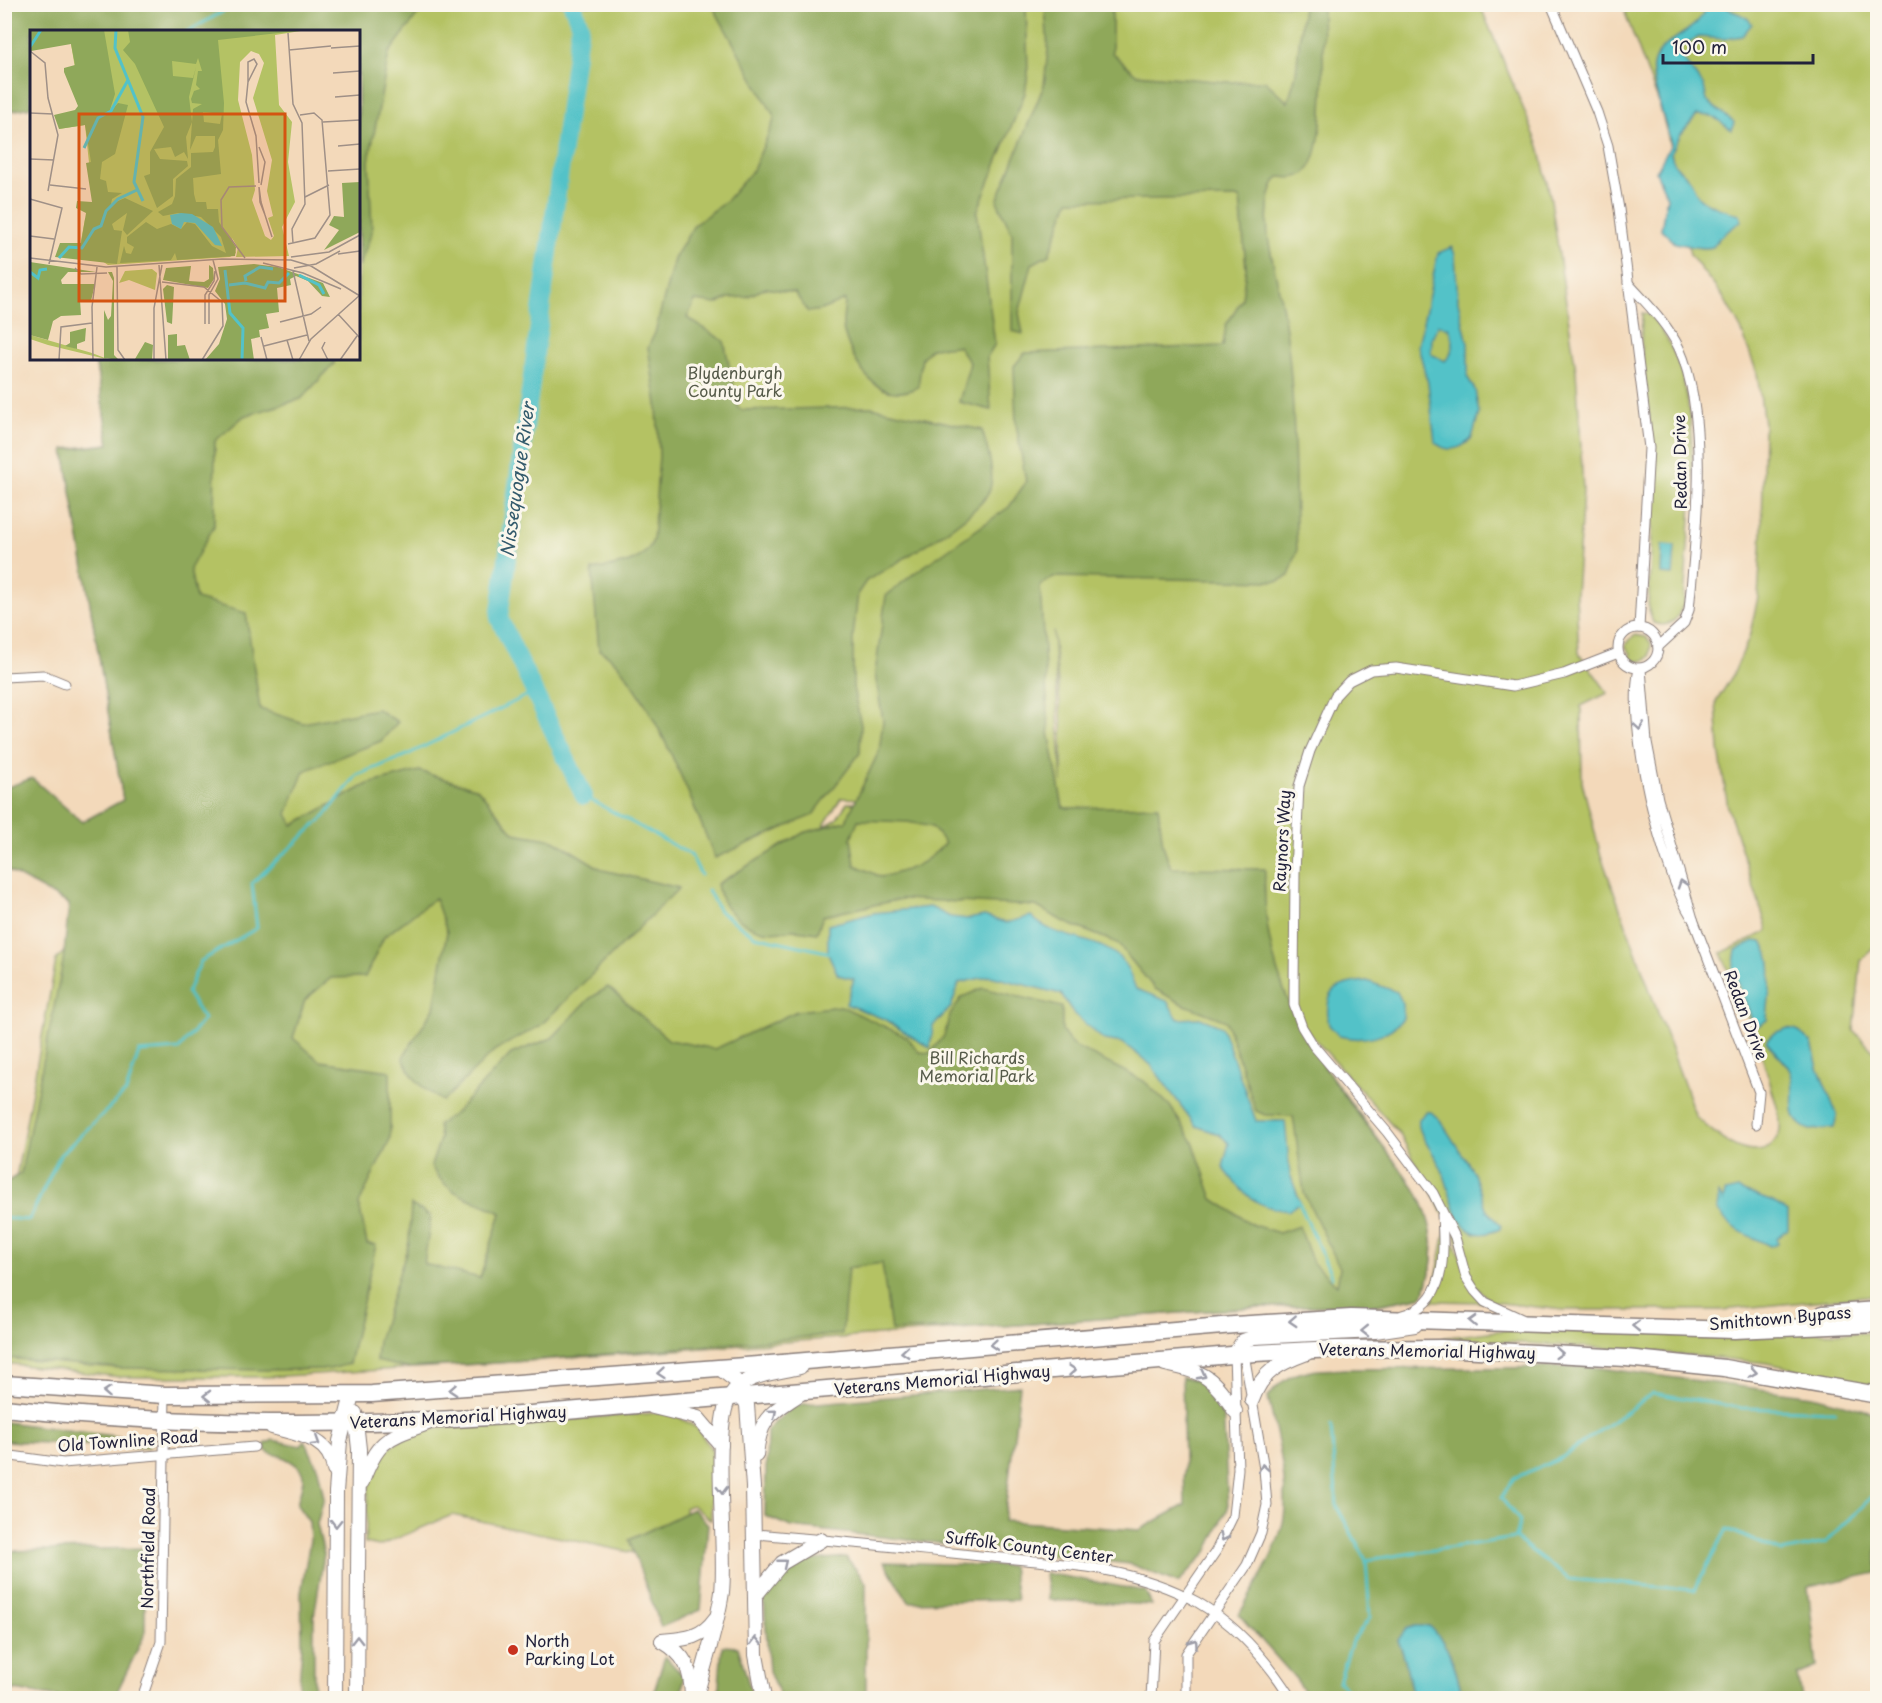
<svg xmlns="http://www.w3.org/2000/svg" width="1882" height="1703" viewBox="0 0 1882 1703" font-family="'Playpen Sans',sans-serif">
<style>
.green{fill:#b4c264;stroke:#6b7250;stroke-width:1.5;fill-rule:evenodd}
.forest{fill:#8fa85a;stroke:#58654a;stroke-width:1.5;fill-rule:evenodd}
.water{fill:#53c2c8;stroke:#3a7282;stroke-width:1.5;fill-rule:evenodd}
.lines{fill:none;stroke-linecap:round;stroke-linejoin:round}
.stream{stroke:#53c2c8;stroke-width:3}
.river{stroke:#53c2c8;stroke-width:18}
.street-casing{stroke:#8a7e7a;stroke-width:11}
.secondary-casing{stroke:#8a7e7a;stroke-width:16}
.highway-casing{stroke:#8a7e7a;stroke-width:19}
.street{stroke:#fff;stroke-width:9}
.secondary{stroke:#fff;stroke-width:14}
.highway{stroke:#fff;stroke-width:16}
.oneway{stroke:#9c9ca7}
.poi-dot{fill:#c8321e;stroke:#fbf7ec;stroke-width:2}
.labels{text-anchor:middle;stroke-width:6;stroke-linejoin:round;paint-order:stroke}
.park-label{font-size:16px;fill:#555a49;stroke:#fbf7ec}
.street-label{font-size:16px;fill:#22223b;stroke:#fbf7ec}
.poi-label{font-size:16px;fill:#22223b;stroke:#fbf7ec;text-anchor:start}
.water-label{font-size:18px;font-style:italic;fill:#335a6c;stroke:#fbf7ec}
.inset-river{fill:none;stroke:#53c2c8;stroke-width:3}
.inset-road{fill:none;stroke:#9f9087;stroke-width:1.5}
.view{fill:#d45411;fill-opacity:0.15;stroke:#d45411;stroke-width:3}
.inset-edge{fill:none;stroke:#22223b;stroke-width:3}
</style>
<rect width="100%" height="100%" fill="#fbf7ec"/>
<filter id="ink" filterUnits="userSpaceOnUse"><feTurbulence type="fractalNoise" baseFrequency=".0167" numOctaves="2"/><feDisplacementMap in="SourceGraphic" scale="12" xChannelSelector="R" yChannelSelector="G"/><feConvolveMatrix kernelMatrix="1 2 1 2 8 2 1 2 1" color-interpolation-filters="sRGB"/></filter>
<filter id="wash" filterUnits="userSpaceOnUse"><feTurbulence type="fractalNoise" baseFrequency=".008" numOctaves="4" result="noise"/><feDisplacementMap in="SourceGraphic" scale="24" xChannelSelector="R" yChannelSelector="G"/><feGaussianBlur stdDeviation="1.35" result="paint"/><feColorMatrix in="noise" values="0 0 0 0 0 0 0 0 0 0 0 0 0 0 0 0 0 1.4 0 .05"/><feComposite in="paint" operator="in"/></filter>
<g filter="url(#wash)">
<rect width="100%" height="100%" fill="#f3d9ba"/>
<g class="green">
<path d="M5,5H1480L1539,146L1551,200L1576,371L1580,428L1583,491L1576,595L1579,653L1608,693L1581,706L1582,782L1601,856L1696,1117C1714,1133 1738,1156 1763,1150C1772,1147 1779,1139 1780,1130C1781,1117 1776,1103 1772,1090C1760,1043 1740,998 1721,953L1768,931L1728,808L1719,749L1716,702L1733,675L1749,638L1758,597L1762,533L1764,424L1757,373L1741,329L1723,297L1690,255L1668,137L1659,103L1622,5H1877L1878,944L1861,960L1854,1031L1877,1055V1295L1722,1310H1563L1492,1302L1475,1286L1456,1236L1399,1133L1295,1017L1308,1045L1416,1190C1435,1226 1438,1257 1423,1296L1378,1305L1259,1307L513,1362L267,1377H120L5,1363V1208L11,1205L56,960L136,876L64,449L109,444L95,359L358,358V32H32L31,107L5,112ZM1053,631L1062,727V782ZM841,798L1016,806L847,803L836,820L823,827Z"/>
<path d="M1642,313C1652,314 1656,323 1662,331C1709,401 1688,521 1684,602C1678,619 1672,629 1653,623L1648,607L1655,476L1641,341Z"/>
<path d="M1634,635L1646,637L1651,643L1650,656C1643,663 1636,663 1629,657L1631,654L1625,646Z"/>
<path d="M1446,1226L1482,1302L1432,1301Z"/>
<path d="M1512,1329L1877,1333V1386L1767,1363L1647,1351L1442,1338Z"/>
<path d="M670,1412L697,1428L712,1450L711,1520L692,1505L685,1508L693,1603L634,1553L452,1515L379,1546L365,1543L369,1482L376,1456L416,1430Z"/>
</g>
<g class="forest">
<path d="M5,4L425,5L389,53L369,161L372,232L359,267L358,32H32L31,107L5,112Z"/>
<path d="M712,5H1026L1028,74L1025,93L977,212L995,344L987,357L991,410L959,402L970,363L958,346L931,348L922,358L918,387C878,407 854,365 844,332C841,323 845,310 845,300L821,310L808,312L795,293L766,288L746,297L729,298L716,304L695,301L687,318L724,341L738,408L743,410L871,407L982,430C987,448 995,470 990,489C984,514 891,566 866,581L858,593L853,637V687L861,725L860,753L813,815L715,858C697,813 642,669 599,650L592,570C615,565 644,565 653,540L659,456L657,404L648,347L655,333L674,259L694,225L726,201L753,170L773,123L774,116Z"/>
<path d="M1045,5H1118L1112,11V53L1136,74L1226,82L1265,81L1288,102L1296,73L1303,5H1322C1322,38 1330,153 1305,173C1297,179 1289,178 1279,177C1266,189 1266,226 1269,243C1276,278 1285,311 1288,346C1296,414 1294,484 1297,552L1289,576L1278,581L1053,577L1040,586L1049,732L1063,808L1158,806L1163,845L1171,868L1265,869C1258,1007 1339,1086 1416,1190C1435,1226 1438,1257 1423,1296L1377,1305L1259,1307L1004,1326L891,1331L882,1263L848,1268L842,1334L513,1362L406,1368L376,1361L378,1341L409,1242L411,1205L431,1216L424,1264L480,1278L501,1213C471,1197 449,1198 431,1166L440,1139L438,1125L454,1114L511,1054L552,1038L589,999L608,987L669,1040L715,1049L797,1011L841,1006L907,1037L919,1052L930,1053L944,1036L950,1015L962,997L983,988L1062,1007V1031L1072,1045L1144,1081L1170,1106L1193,1142L1213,1199L1253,1225L1279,1233L1299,1226L1313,1263L1337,1285L1340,1268L1304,1193L1293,1116L1265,1115L1256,1111L1226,1021L1180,1003L1155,989L1117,943L1064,922L1036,906L902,899L823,916L817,933C809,932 801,930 793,930C784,931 774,933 764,931C741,926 720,907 717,884L803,833L846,821L879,751L883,721L875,674L886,596L913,574L1009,507L1026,482L1016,424L1014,366L1025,353L1223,346L1226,325L1242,299L1246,268L1240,198L1069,200L1049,255L1032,264L1019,313L1023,334L1012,331V233L997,201L1044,85L1048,50ZM858,820L908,822L932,827L945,843C925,865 910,870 881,877L855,865L851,838Z"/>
<path d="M95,359H334V364L301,399L244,416L215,441L214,526L190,569L196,599L246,613L260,709L303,723L377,709L398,722L381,741L304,771L287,814L293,825L368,784L419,771L478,789L514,833L554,840L603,870L679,888L540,1026L495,1050L443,1101C424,1090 410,1078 403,1057L434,1008L447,932L435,898L384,937L365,977L331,978L305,1000L293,1038L320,1061L390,1071V1139L359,1204L367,1244L376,1245L349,1364L330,1369L272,1370L117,1368L5,1358V1183L21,1173L63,962L69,904L5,869V788L32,778L82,822L123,800L64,450L109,444Z"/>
<path d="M1593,1367L1813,1396L1877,1413V1573L1808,1587L1817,1667L1797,1675L1801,1698H1463C1456,1670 1451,1646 1429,1626L1398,1640L1405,1659L1413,1698H1309L1296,1679L1239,1615C1255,1585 1285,1541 1285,1506C1286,1470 1276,1433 1268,1397C1290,1367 1310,1371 1344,1369Z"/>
<path d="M1182,1377L1210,1384L1223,1407L1228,1508L1207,1552L1178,1583L1130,1564L791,1527L765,1516L767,1430L794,1405L1020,1386L1004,1521L1139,1530L1185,1505Z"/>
<path d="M5,1422L153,1441L147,1448L5,1441Z"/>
<path d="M273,1440L301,1446L305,1440L318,1469L324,1498L317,1524L324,1554L314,1617V1698H298L302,1645L301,1593L310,1540L309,1522L297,1505C301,1481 314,1472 283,1457C276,1454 270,1455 265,1450V1444Z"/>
<path d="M693,1509L708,1524L701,1610L661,1627L629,1540Z"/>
<path d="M145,1548V1634L114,1698H65L8,1689V1698H5V1551Z"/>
<path d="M846,1557L866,1582V1698H781L769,1672L764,1598L801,1561Z"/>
<path d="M884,1562L1012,1566L1017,1600L909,1602Z"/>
<path d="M1045,1573L1145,1591L1152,1605L1048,1600Z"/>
<path d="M722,1646L738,1647L753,1698H718Z"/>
<path d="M665,1656L684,1677L681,1698H652Z"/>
</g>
<g class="water">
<path d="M1705,5H1725C1731,15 1745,11 1752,24L1742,36L1724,39L1699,37L1675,49L1704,86L1707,101L1734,122L1732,130L1712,116L1697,115L1681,134L1671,153C1673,166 1681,171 1690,180C1694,185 1694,191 1698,196C1705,205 1729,212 1740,214L1741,221L1719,238L1713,247C1701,250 1688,245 1675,243L1661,229L1667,197L1656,172L1671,144C1667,128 1650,79 1653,66C1658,37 1704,32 1705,5Z"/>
<path d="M1452,247L1455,255L1458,302L1468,343V378L1475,390L1479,413L1472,438C1462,449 1447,454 1435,442L1428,383L1418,346L1438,253ZM1438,325L1448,328C1456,340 1454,352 1445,361L1431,354L1432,338Z"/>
<path d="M1662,545L1675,546L1673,575L1661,574Z"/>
<path d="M930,907L950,917L968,919L984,916L1006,923L1031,916C1055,941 1096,935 1121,959C1128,966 1132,980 1136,989L1167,1001L1178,1019L1200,1018L1222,1027L1256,1121H1285L1290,1174L1300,1202L1288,1211C1254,1207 1242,1193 1223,1167L1229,1143L1219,1134L1196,1126L1151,1065L1123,1043L1104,1040L1074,1014L1061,994L990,976L959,983L951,1007L933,1026L930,1048L884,1019L846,1004L854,979L838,975L828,953V925L874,913Z"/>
<path d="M1754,941L1762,942C1777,961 1768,996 1767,1020L1758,1026L1754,1025L1733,969L1736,950Z"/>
<path d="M1367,981L1397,992L1403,1004V1018C1389,1037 1362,1042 1339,1036L1329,1025C1323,991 1336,983 1367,981Z"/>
<path d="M1788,1028L1797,1030L1812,1043L1818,1068L1837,1115L1834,1128L1810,1130C1781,1120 1799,1090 1790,1071C1785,1059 1773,1052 1766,1041L1774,1033Z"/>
<path d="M1426,1112H1431L1440,1120L1473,1171L1487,1211L1501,1225L1500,1229C1493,1232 1480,1236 1473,1232C1453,1223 1450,1187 1442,1170C1435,1153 1419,1138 1418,1120Z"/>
<path d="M1738,1189L1773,1202L1788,1212V1229L1777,1239L1778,1244L1770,1246C1758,1239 1741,1234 1729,1224C1725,1221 1722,1214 1717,1210L1719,1193L1723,1201L1725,1192Z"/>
<path d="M1415,1626H1429C1451,1646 1456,1670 1463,1698H1413L1405,1659L1398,1640L1406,1629Z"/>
</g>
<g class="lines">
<g class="stream">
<path d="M187,32L236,4"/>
<path d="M584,796L691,855L701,875"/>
<path d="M708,890L719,911L755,936L831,953"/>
<path d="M1298,1200L1332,1277"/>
<path d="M4,1218L29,1220L60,1155L126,1092L139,1052L179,1049L204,1019L187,993L201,961L257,928L252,883L324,817L357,775L405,756L534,692"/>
<path d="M1331,1426L1337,1507L1366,1560L1370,1618L1352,1641L1339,1682L1356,1698"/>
<path d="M1515,1538L1520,1521L1501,1498L1514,1478L1561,1458L1653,1393L1742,1408L1835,1411"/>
<path d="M1366,1560L1515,1538L1569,1579L1694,1590L1727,1529L1782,1552L1825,1543L1878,1491"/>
</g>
<path class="river" d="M572,4L580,25L499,618L584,796"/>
</g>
</g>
<g filter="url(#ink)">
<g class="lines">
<defs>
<g id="street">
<path d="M1551,4L1597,112L1608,146L1619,209L1649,448L1639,628"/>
<path d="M1628,283C1646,303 1667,323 1679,348C1710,416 1696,535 1689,610L1684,623L1658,647"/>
<circle cx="1638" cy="648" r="20"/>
<path d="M1639,669C1626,724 1661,871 1693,919L1658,799L1647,742L1641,669"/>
<path d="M4,677L43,675L65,684"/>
<path d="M1693,919L1759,1092L1756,1124"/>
<path d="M1402,1315C1448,1303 1444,1253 1442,1215"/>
<path d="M1522,1319L1485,1302L1475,1291L1466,1277L1455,1237L1433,1193L1387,1132L1313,1045L1302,1027L1294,1005V986L1295,872L1299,786L1310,751L1335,696L1349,681L1371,670L1396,668L1513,686L1564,674L1618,653"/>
<path d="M4,1455L63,1463L254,1447"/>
<path d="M754,1534C829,1540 905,1548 980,1556C1053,1563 1131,1565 1197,1602C1237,1625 1267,1660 1291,1698"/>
<path d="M142,1698L161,1642L165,1395"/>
<path d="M1151,1698L1154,1641L1216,1551L1233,1516L1238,1469L1234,1355"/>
<path d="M1186,1698V1654L1247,1565L1261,1533L1267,1505L1264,1469L1244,1354"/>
</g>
<g id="secondary">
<path d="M1234,1355L1243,1341L1254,1337L1375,1331L1415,1325"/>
<path d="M1165,1364C1207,1373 1211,1376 1235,1411"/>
<path d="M719,1368L736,1381L747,1405L753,1487L756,1655L764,1698"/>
<path d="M1252,1400C1262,1371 1280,1363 1307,1353"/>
<path d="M653,1407L698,1418L721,1445"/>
<path d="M355,1413L359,1449L357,1698"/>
<path d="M272,1427C298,1434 331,1438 334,1470"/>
<path d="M756,1455C760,1414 774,1412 804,1391"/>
<path d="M362,1482C378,1439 387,1438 428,1423"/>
<path d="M755,1596L782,1563L821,1540"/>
<path d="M662,1641C686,1655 691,1669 692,1696"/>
<path d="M662,1641C684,1639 701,1639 715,1619"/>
<path d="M335,1698L336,1492L340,1441L352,1395"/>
<path d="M696,1698C704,1663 717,1628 722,1592C727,1546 711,1428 730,1396C743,1374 776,1373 800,1367"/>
</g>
<g id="highway">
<path d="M1823,1314L1878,1310"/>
<path d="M4,1384L165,1395L372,1394L758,1365L1234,1325L1351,1318L1734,1330L1878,1324"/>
<path d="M4,1408C172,1426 338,1427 507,1416L1255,1353L1336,1349L1441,1348L1626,1358L1724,1368L1878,1395"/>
</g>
</defs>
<use href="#street" class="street-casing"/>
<use href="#secondary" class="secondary-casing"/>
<use href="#highway" class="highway-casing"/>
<use href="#street" class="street"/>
<use href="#secondary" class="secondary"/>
<use href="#highway" class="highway"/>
</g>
<defs><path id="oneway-chevron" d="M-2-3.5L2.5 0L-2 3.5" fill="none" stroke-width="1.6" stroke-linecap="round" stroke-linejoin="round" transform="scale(1.5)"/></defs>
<g class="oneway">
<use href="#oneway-chevron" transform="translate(1639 726) rotate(82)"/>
<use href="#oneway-chevron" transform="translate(1682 884) rotate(-108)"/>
<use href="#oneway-chevron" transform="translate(1293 1321) rotate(177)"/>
<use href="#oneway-chevron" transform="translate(1473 1321) rotate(-178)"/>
<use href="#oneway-chevron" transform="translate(1636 1326) rotate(-179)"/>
<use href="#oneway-chevron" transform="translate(1365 1331) rotate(179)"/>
<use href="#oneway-chevron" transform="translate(994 1345) rotate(175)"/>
<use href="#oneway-chevron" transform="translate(905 1352) rotate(175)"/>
<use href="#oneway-chevron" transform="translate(1559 1353) rotate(4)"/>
<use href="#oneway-chevron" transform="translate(1072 1370) rotate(-4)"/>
<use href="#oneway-chevron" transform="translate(1753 1372) rotate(9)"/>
<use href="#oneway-chevron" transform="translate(661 1373) rotate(175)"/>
<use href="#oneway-chevron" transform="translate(1202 1375) rotate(28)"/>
<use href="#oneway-chevron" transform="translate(453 1390) rotate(176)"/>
<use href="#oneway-chevron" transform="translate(107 1392) rotate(-176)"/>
<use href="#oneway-chevron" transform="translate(207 1396) rotate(-179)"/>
<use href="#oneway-chevron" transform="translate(773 1413) rotate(-40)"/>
<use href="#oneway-chevron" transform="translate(316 1442) rotate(32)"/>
<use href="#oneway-chevron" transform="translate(1263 1468) rotate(-100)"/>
<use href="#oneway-chevron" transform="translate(722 1490) rotate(89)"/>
<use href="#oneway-chevron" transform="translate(336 1523) rotate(91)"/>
<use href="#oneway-chevron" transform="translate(1224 1537) rotate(117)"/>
<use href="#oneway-chevron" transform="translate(783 1563) rotate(-39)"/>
<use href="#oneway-chevron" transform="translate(357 1640) rotate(-90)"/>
<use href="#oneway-chevron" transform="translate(756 1641) rotate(-91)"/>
<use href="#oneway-chevron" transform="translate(1194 1643) rotate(-55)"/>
</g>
</g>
<circle class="poi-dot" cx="513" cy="1650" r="6"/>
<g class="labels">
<g class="park-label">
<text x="735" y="379">Blydenburgh<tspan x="735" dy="18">County Park</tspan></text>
<text x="977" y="1064">Bill Richards<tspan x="977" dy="18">Memorial Park</tspan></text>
</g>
<g class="street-label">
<text transform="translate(1680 462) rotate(-91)" y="6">Redan Drive</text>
<text transform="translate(1282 841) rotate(-87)" y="6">Raynors Way</text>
<text transform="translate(1746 1015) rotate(69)" y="6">Redan Drive</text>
<text transform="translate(1780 1318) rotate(-5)" y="6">Smithtown Bypass</text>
<text transform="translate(1427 1351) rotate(1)" y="6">Veterans Memorial Highway</text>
<text transform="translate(942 1380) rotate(-5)" y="6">Veterans Memorial Highway</text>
<text transform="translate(458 1417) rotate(-3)" y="6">Veterans Memorial Highway</text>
<text transform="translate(128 1441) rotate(-4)" y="6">Old Townline Road</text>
<text transform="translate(1029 1547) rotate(7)" y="6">Suffolk County Center</text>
<text transform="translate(148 1548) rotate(-89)" y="6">Northfield Road</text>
</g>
<g class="poi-label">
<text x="525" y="1647">North<tspan x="525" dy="18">Parking Lot</tspan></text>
</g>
<g class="water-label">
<text transform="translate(518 480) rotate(-82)" y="6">Nissequogue River</text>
</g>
</g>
<g transform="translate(30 30)">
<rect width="330" height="330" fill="#f3d9ba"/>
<path d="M0,0H277L245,5L249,75L262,92L258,132L265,172L252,197L259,226L206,227L208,218L202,208L206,223L200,227L78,235L50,216L55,189L64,180L55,95L29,99L52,80L41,14ZM221,21L229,24L234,33L223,68L242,130L237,161L243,186L238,188L244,206L241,210L235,206L222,170L225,160L222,125L208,70L210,32ZM122,239L127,243L125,260L99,250L89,253L95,241ZM0,305L62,323L80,330L18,315L0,309Z" fill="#b4c264" fill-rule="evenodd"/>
<path d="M0,0H74L85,64L79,83L88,73L98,75L85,124L72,132L70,149L76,151L78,162L92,163L82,169L81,174L95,168L123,181L97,205L93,200L97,183L82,194L84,200L92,201L87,234L25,227L30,213H51L56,183L46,178L47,171L62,172L56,133L61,132L55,95L29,99L24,85L45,80L48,76L34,42V38L45,35L41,14L1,21ZM98,0H275L188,10L194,73L193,100L188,110L191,144L163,148L164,164L166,172H176L177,179H188L189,192L206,217L205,226L147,230L145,223L141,230L90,233L94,216L96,223L101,224L104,217L97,213V207L116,192L127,199L141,194L151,199L157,192L165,194L182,216L196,223L191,207L171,187L148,183L133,186L128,182L142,174L145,166L146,149L161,137V123L183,122L185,117V106H166L160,120L163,79L172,74L162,73L161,69L164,61L170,59L166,55L168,41H172L168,28L166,34L142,31L143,46L163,48L166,37L159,67L162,92L156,107L158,129L154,122L145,127L141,117L124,119L130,129L157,131L158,136L143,149V166L127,178L114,146L120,144V122L134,97L105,34L93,20L100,12ZM173,82L192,84L190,94L174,92ZM330,152V202L294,220L309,200L299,195L304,186L314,187L312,153ZM0,232L66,242H38L31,250L32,254H65L61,271L50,270L51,285L31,286L23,291L18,310L0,305ZM224,234L248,237L293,253L300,267L292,266L278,251L266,246L260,249L261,255L247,258L249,282L236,284L239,298L229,300L230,307L221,309L224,330H175L189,314L197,289L195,274L185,261L190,249L188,237ZM179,235L183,238L184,249L178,258L133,250L136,238L161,236L159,251L174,252L179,249ZM78,242H82L84,248V325L89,330L74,328V280L78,290L81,286L83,251ZM137,255L144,257L142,294L137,292L133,259ZM56,298L55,311L47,314V319L35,316L40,313V302ZM147,304V316L155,315L160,330H138V305ZM115,312L123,315L122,330L105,329Z" fill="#8fa85a" fill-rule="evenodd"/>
<path d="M151,183L162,184L183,197L192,216L185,215L165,193L154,192L151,199L142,194L140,185Z" fill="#53c2c8"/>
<path class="inset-river" d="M86,0L85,18L113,87L104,152L113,171M0,17L11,0M54,118L68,88L81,81L98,50M29,228L39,217L52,218L64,199L71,196L76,181L88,169L107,160M195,240L200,283L213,298L212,330M0,242L8,248L10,240L17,239M269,245L289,255L294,264M216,251L215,246L230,237L243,239M199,255L215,253L235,258L238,252L249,253L259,243"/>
<path class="inset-road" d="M258,3L263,74L272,93L275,174L262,199L263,213M301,18L330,16M259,20L301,16M0,21L15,33L18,68L28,105L18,161M224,29L227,34L218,52V32ZM303,43L330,41M218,52L216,72L226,106L229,153M305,67L330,65M0,83L23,84M293,92L330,90M308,116L330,114M229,117L235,132L231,155M0,129L24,130M298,141L330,139M20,155L56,159M229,157L231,172L235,185L230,172ZM275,167L299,155M0,169L32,178L19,234M235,185L242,207M0,206L24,209M258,214L285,208L300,185L292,90L284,83L270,85M308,224L330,221M261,227L299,222L330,205M0,228L76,237L192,229L261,230L281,236L330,266M215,228L192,197L191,170L199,157L226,156M233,233L273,243L311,259M129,235L136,330M87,237L88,320L95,330M45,238L51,244L77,243M264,238L286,234L310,221M263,241L279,311M132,252L174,257L192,272L193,296L172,330M308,284L330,308M250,292L281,284L291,277M175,294V265L184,251L185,241M179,294V265L188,249L183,230M231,307L237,330M257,310L263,330M295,312L292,318L298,330M234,316L277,305M29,330L31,297L62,293M63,330L62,277L67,237M124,330V278L132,235M269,330L281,309L330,265M310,330L327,306"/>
<path class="view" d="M49,84H255V271H49Z"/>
<rect width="330" height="330" class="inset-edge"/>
</g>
<rect width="1882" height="1703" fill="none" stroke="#fbf7ec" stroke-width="24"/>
<path d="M1663 54v9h150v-9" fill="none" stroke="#22223b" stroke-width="3"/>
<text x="1672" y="54" font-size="18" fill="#22223b" stroke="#fbf7ec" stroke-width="4.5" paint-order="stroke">100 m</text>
</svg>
